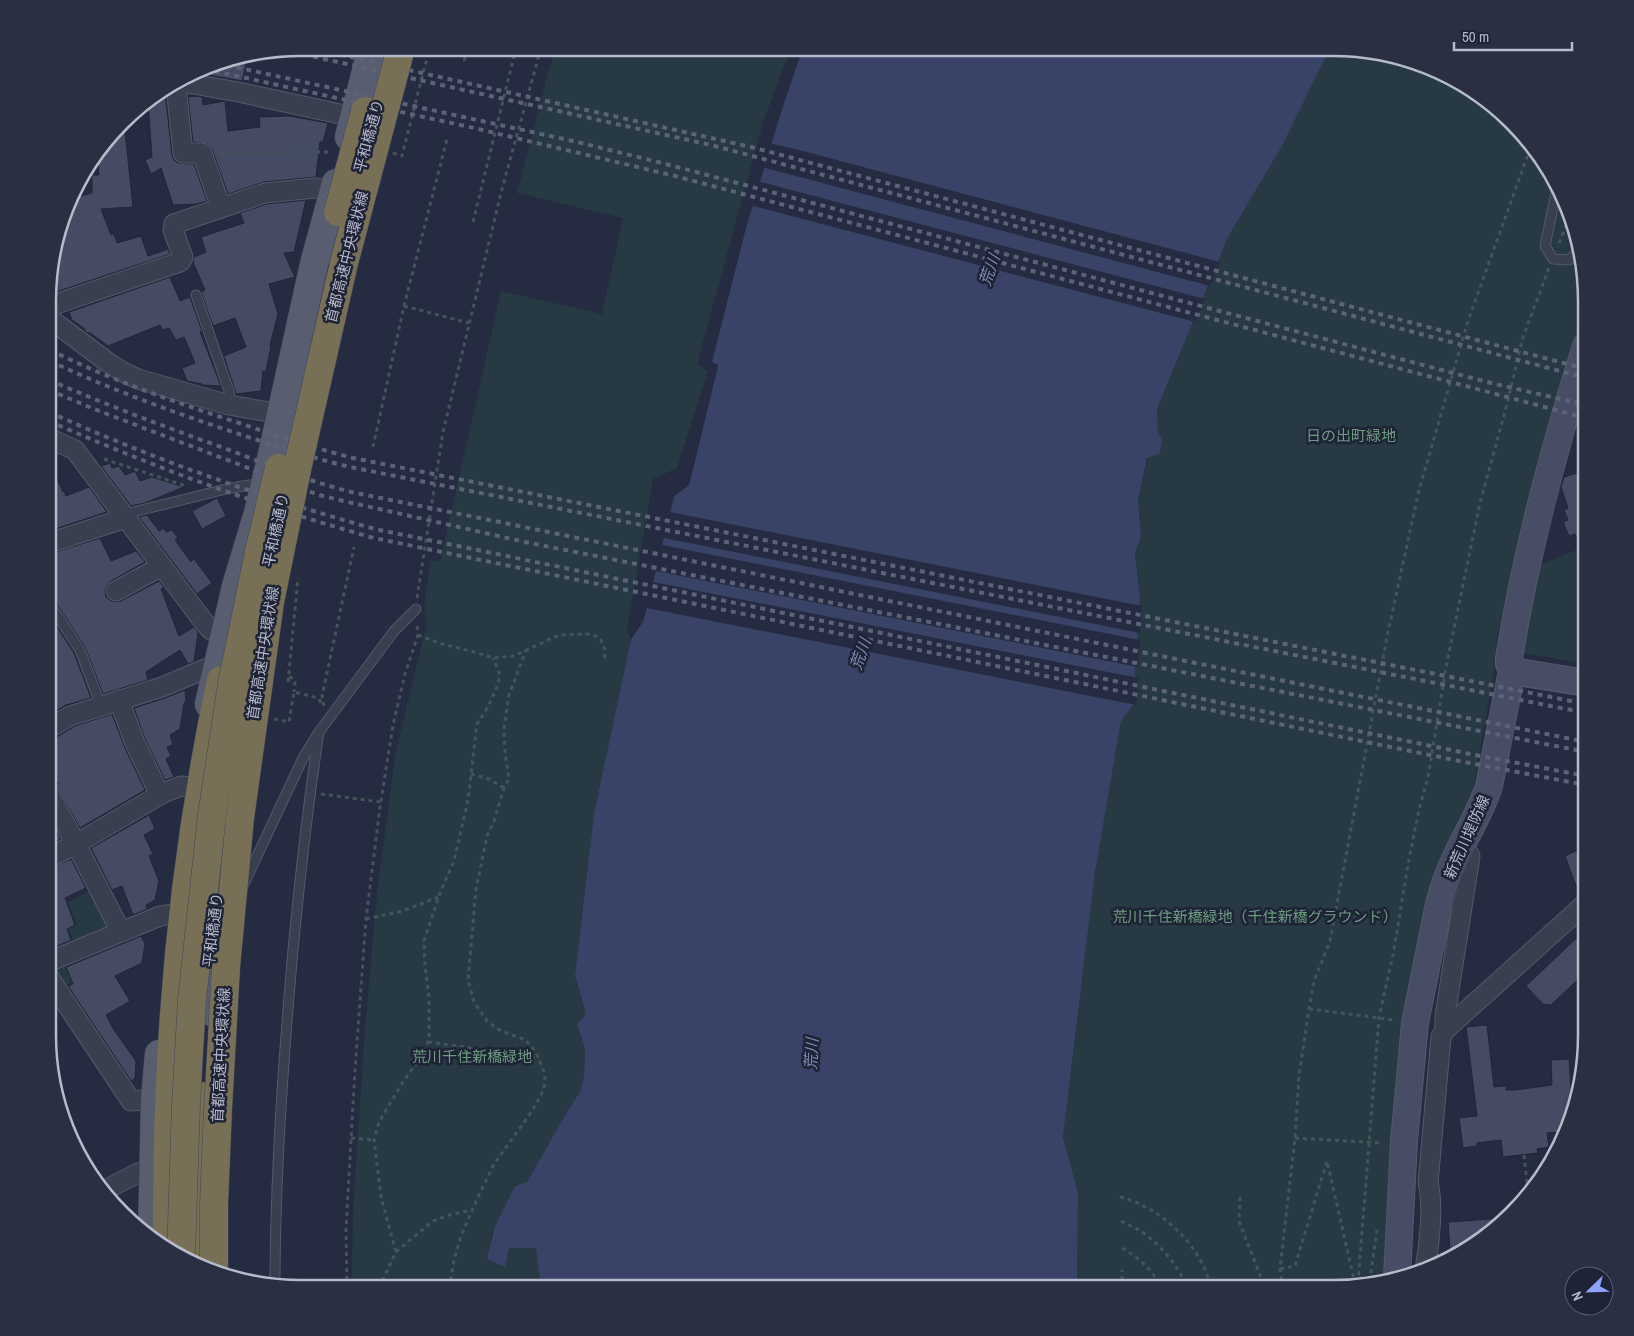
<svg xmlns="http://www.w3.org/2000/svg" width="1634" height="1336" viewBox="0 0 1634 1336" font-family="'Archivo Narrow','Noto Sans JP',sans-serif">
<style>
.green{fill:#273942}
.water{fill:#394368}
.pier{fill:#252c41}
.building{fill:#444b63;stroke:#202538}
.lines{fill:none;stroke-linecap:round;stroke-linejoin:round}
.lane-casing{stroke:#54596b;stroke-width:11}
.street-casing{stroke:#54596b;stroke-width:21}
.secondary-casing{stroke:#54596b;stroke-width:28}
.primary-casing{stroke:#43475a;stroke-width:29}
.highway-casing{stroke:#414658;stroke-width:29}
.path{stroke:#43555b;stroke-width:3;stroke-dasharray:4 4;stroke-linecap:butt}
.lane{stroke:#3a3f50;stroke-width:9}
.street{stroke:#3a3f50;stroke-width:19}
.secondary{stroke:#474d64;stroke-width:26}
.primary{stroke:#585d70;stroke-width:28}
.highway{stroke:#777056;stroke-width:28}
.rail{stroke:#5c6277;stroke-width:4;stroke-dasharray:5 5;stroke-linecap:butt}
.highway-bridge-casing{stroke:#414658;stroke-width:29;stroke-linecap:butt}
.highway-bridge{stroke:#777056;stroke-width:28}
.labels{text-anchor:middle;stroke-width:5;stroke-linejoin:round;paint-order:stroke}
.street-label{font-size:15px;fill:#b6bacb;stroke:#1e2336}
.park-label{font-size:15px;fill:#6d9c81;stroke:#1e2336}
.water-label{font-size:16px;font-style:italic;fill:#7d8ab2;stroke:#1e2336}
.rim{fill:none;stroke:#b6bacb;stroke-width:2.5}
</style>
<rect width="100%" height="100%" fill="#252c41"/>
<g class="green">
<path d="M556,48H791L764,119L697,364L708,371L677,468L653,479L627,629L631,639L594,814L575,975L586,1014L577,1024L585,1049L584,1076L580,1092L568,1110L527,1182L515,1186L495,1226L491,1237L505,1266L509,1248H537L541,1288H351L354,1194L365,1029L377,893L395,755L427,623L424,608L430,560L440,562L501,291L602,314L623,218L517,193L543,94L547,75Z"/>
<path d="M1330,48H1349L1430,67L1512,122L1567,204L1586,301V310L1549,419L1496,640L1494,670L1472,794L1449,842L1432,879L1429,890L1398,1053L1386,1212L1383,1278L1333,1288H1077L1078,1193L1063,1137L1095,872L1121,721L1133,704L1140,598L1135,553L1141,537L1138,500L1148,458L1158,434L1157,409L1228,237L1282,146Z"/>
<path d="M1586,546V664L1518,652L1535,567Z"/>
<path d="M96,888L116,930L76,947L69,929L77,925L68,902Z"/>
<path d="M62,959L72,982L60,989L48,964Z"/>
</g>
<path class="water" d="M803,48H1330L1282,146L1228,237L1157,409L1158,433L1162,440L1160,453L1147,458L1138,500L1141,537L1135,553L1140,598L1133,705L1121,721L1095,872L1063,1137L1078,1193L1077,1288H541L536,1248H509L505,1267L487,1259L495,1226L515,1186L527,1182L568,1110L580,1092L584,1076L585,1049L577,1024L586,1014L575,975L594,814L631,639L643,621L674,496L689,485L718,366L712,362L746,228L783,106Z"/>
<g class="pier">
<path d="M769,143L803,151L1220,262L1210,286L762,167Z"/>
<path d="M757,181L1205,299L1195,322L750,205Z"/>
<path d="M712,362L718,365L689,485L674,496L670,512L1142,606L1140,633L664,538L662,545L1140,640L1138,667L656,571L653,582L1138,678L1136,705L647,608L643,622L631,639L630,636L641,620L671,496L687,484L715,367L711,364Z"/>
</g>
<g class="building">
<path d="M248,56L242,81L198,73L219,61Z"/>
<path d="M165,92L172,155L174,160L178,163L194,164L207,201L197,204L173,205L161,168L151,174L145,160L152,157L148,102Z"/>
<path d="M195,96L202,97L203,105L225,101L228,131L260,127L259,117L289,116L328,123L323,142H320L316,177L264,182L228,194L212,149L208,144L193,142L188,97Z"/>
<path d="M124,122L133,207L101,209L111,235L114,234L117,243L141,236L148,256L168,249L170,254L50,294V268L73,198L92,193V175H99L97,156Z"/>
<path d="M306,200L294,252L284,253L295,277L269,284L278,314L270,345L271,346L266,371H263L261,391L236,394L224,356L246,347L235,318L213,326L201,292L205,290L193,262L194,257L206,252L201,237L244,223L240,213L267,204Z"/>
<path d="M170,277L180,301L190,297L202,331L200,332L221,386L203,385L202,384L187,381L182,368L195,363L184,337L176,340L169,328L163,330L160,325L108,346L89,332L87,333L85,331L84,328L72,320L69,312Z"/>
<path d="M49,461L63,492L64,491L66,496L89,487L107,512L49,531Z"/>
<path d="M110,463L112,468L119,466L125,475L135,471L140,481L152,477L184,487L145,503L131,506L101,466Z"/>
<path d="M1586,470V561L1575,534L1569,536L1563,522L1568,520L1564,510L1568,508L1561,487L1564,477Z"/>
<path d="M217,498L226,516L202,529L192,511Z"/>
<path d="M147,515L159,531L164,528L166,532L172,530L178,538L175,540L191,562L194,559L212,583L197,594L139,517Z"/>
<path d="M100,538L111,561L136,551L145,562L111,581L107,585L105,591L106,597L110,600L115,602L121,601L159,581L164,587L161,589L179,636L194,627L198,632L194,662L188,664L180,650L146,672L148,680L103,694L85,647L54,600L49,596V554Z"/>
<path d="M52,619L74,653L91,698L66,705L49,715V654L55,652L49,641V620Z"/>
<path d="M185,690L186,702L184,703L180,729L170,735L173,745L167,747L171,756L166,759L174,777L165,780L145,739L134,708L165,698Z"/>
<path d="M112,714L125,748L145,790L80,828L56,786L58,784L49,767V739L55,738L75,726Z"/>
<path d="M149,815L155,829L144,835L153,854L149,856L159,881L155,900L146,905L147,909L133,915L122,886L112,890L91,848Z"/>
<path d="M50,820L61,839L48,845L49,821Z"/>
<path d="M1586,846V892L1579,894L1565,856Z"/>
<path d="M71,859L86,888L65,898L75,925L67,929L71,940L48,950V869Z"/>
<path d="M1586,929V972L1551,1005L1543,1004L1526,986Z"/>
<path d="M141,936L145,944L142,963L115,976L130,1001L106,1015L114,1030L136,1061L135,1079L131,1081L68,986L73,984L66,967Z"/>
<path d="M1487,1025L1494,1087L1506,1086V1090H1515L1552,1085L1551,1060L1569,1059L1572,1104L1564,1132L1547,1133L1549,1147L1537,1149L1538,1153L1503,1157L1501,1140L1477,1143V1146L1463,1148L1459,1118L1477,1116L1466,1027Z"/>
<path d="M1506,1218L1460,1249L1450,1250L1448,1222Z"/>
</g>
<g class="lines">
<defs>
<g id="lane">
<path d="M1557,188L1545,246L1553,259L1569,260L1577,253"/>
<path d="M196,295L229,391L230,398L229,405"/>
<path d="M126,518L133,512L226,489L249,485L263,486"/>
<path d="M49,603L80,650L101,706"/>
<path d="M244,884L303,758L319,732L394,631L416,609"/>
<path d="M275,1286C275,1173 283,1062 293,950C300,877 308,804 319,732"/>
</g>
<g id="street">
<path d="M182,82L238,92L354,117"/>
<path d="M176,86L183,153H202L221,208"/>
<path d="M50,306L180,262L183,257L173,230L174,224L265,193L315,188L334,190"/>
<path d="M50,319L106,361L123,372L138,379L229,405L280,414"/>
<path d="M49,438L75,450L203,621L211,630L224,634"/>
<path d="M49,543L126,518"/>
<path d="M116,591L162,566"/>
<path d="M119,700L135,743L160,795"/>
<path d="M49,728L70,716L162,687L205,669L215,672"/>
<path d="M49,794L76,844L121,932"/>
<path d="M48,858L76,844L163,793L181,786L193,787"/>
<path d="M48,962L160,916L172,914"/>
<path d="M48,976L131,1101L155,1099"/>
<path d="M1445,1030V1016L1470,856L1462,847"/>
<path d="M105,1190L138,1173L154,1174"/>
<path d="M1425,1270C1429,1247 1434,1205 1428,1183L1441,1037L1445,1030L1586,903"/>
</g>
<g id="secondary">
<path d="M1512,671L1586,683"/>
<path d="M1397,1276L1404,1142L1415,1023L1438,909C1442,891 1448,873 1456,857C1467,833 1481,811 1489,786L1512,671L1509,664V658C1526,552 1554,448 1586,346"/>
</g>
<g id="primary">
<path d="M349,137L372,48"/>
<path d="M209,704L236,586L258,513L272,455L314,264L336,183"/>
<path d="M211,949L228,813"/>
<path d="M212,1012V939"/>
<path d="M152,1234L155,1099L159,1054"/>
</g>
<g id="highway">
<path d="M167,1244C167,1199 167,1153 169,1108C174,964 191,821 221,680"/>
<path d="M196,1264L201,1096"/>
</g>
</defs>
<use href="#lane" class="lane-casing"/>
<use href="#street" class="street-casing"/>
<use href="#secondary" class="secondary-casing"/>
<use href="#primary" class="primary-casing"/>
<use href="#highway" class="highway-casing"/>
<g class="path">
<path d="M464,61L468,48"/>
<path d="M220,153L330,152"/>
<path d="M393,153L402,156L425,65L432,48"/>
<path d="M473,222L516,48"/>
<path d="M1559,243L1570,216"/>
<path d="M404,306L469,323"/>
<path d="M373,447L404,306L447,139"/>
<path d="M104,459L186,486"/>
<path d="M417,598L443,432L502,189L541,48"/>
<path d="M418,635L439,643L478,653L493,658L514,656L559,635L587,634L599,637C604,645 606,651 604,661"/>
<path d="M289,677L293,678L295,682L294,692"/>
<path d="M288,682L298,578"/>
<path d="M324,706L322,696L354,547"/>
<path d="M274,719L289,722L294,692L318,698L322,704"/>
<path d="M471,774L489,779L504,788"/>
<path d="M321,794L381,802"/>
<path d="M366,919L403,911L438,897"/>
<path d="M1309,1009L1395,1020"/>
<path d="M428,1042L465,1047L507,1056L539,1059"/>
<path d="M351,1138L374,1140"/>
<path d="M1295,1138L1383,1143"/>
<path d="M1524,1155L1528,1192"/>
<path d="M1120,1197C1161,1207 1202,1246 1211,1288"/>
<path d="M1240,1197L1239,1221L1265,1288"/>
<path d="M1121,1221C1127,1224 1133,1227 1139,1230C1158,1242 1180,1267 1187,1288"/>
<path d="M1122,1248C1139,1258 1153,1270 1161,1288"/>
<path d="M396,1252L433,1221L449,1215L472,1210"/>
<path d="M1280,1269L1295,1266L1327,1161L1355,1284"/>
<path d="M1359,1278H1370L1377,1230"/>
<path d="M1358,1283L1379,1017L1393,955L1409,859L1419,810L1428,777L1446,667L1480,503L1506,408L1523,337L1549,268"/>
<path d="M347,1288L346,1229L355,1070L366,919L380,807L393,725L405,674L418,635L417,624"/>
<path d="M379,1288L396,1252L381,1197L374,1140L379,1122L401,1085L415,1065L428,1042L429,1035V998L425,966L424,941L440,893L454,861L468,800L477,724L488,707L497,687L500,675L493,658"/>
<path d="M449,1288L454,1260L461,1236L477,1199L494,1164L532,1111L544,1089L545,1075L539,1059L533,1049L526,1040L501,1031L487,1021L474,1002L468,980L476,889L487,836L494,821L504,788L509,779L505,753L504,729L509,695L526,650"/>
<path d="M1122,1288V1270"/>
<path d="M1283,1288L1280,1269L1295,1138L1299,1076L1309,1009L1314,981L1330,941L1388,632L1419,490L1468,321L1530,149"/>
</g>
<use href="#lane" class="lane"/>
<use href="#street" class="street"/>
<use href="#secondary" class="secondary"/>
<use href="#primary" class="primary"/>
<use href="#highway" class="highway"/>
<g class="rail">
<path d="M311,48L751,147L1586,369"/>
<path d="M284,50L711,145L1586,378"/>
<path d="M217,63L573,141L662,163L1487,382L1586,405"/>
<path d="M205,69L474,128L675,176L1586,418"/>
<path d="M50,350C111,380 174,402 239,423C277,436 314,448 353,458L1586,704"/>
<path d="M50,361C103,386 159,407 215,426C260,441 304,456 350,467L1586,713"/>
<path d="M49,380C107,405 165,427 224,448C266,464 308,481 351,492L1586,742"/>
<path d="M49,390L94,409L319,495L348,502L525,542L1586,752"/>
<path d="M49,412C155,460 264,498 375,529L1470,754L1586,776"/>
<path d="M49,421C155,468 263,507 374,538L1459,761L1586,785"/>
</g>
<defs>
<g id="highway-bridge">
<path d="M338,212L365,111"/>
<path d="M181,1254L186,1105L192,1000L212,815L232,684L259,552L279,468"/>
<path d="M214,1271V1204L218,1109L226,967L240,818L270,602L298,465L344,263L401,48"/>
</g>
</defs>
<use href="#highway-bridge" class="highway-bridge-casing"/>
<use href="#highway-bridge" class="highway-bridge"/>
</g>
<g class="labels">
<g class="street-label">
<text transform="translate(369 136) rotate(-75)" y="5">平和橋通り</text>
<text transform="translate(347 257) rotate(-76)" y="5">首都高速中央環状線</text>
<text transform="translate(276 530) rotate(-78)" y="5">平和橋通り</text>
<text transform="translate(263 653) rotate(-81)" y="5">首都高速中央環状線</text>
<text transform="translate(1467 837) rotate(-66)" y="5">新荒川堤防線</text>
<text transform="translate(213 930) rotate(-83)" y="5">平和橋通り</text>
<text transform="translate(221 1055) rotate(-87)" y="5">首都高速中央環状線</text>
</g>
<g class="park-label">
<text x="1351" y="441">日の出町緑地</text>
<text x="1255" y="922">荒川千住新橋緑地（千住新橋グラウンド）</text>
<text x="472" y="1062">荒川千住新橋緑地</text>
</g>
<g class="water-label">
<text transform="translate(989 270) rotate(-71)" y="6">荒川</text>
<text transform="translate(860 654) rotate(-71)" y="6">荒川</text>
<text transform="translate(811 1054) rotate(-87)" y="6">荒川</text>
</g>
</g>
<path d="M0 0H1634V1336H0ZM301 56H1333A245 245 0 0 1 1578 301V1035A245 245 0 0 1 1333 1280H301A245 245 0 0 1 56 1035V301A245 245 0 0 1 301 56Z" fill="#2a2f42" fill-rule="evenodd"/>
<path class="rim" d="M301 56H1333A245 245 0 0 1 1578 301V1035A245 245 0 0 1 1333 1280H301A245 245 0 0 1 56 1035V301A245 245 0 0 1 301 56Z"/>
<g transform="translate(1589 1291) rotate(247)"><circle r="24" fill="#1e2336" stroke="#5b5f72"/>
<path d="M0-4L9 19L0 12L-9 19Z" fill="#8da2f9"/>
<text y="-8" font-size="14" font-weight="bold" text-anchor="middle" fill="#b6bacb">N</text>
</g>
<path d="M1454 42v8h118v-8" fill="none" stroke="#b6bacb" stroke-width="2.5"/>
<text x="1462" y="42" font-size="15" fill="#b6bacb" stroke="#1e2336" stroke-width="4" paint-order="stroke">50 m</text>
</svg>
